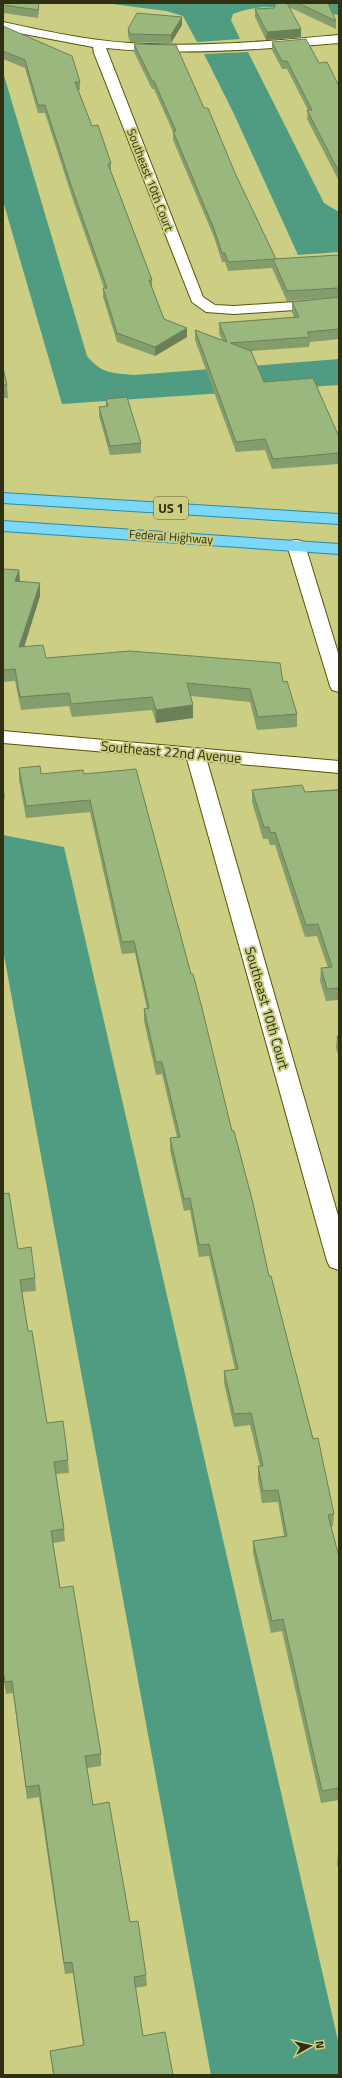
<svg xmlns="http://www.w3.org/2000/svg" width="342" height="2078" viewBox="0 0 342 2078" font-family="'Titillium Web',sans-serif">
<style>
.water{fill:#4f9c82}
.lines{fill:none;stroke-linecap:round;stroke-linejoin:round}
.minor-casing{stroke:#550;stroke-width:2}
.major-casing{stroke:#2a8ba4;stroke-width:2}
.minor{fill:#fff;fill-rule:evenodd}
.major{fill:#7dd7f8;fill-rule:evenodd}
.wall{fill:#849d6c}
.shaded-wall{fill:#6c8058}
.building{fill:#9ab77d;stroke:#6c8058}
.labels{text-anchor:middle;stroke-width:4;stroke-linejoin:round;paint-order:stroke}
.far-street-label{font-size:12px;fill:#2f2f11;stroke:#ccce84}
.shield{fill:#ccce84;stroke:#5e5f34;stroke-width:1}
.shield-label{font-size:13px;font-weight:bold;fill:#2f2f11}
.street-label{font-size:14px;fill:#2f2f11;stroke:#ccce84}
</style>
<rect width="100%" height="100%" fill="#ccce84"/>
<g class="water">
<path d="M105,3H339V15C306,11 264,0 233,14L231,20L240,39L197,42L183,16L166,11Z"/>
<path d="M248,52L324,203L339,212V252L298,255L234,114L204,54Z"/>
<path d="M3,72L87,356C102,374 112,373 134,375L339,359V385L62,404L3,201Z"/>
<path d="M3,835L64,847L339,2045V2075H211L3,950Z"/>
</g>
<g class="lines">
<defs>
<g id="minor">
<path d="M3,22C45,31 86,40 129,43C199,48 269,41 339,35V43C261,49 184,56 106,48L203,297L215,305L234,306L339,299V307L234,314L206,312L192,302L94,53L93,47L3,30Z"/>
<path d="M296,540L302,541L305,545L339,656V692L332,690L330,686L287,545L290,541Z"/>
<path d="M3,731L339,761V773L207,761L339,1219V1270L330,1267L327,1261L187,759L3,743Z"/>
</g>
<g id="major">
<path d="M3,493L339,514V524L3,503Z"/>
<path d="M3,521L339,544V554L3,531Z"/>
</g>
</defs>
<use href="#minor" class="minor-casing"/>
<use href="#major" class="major-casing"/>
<use href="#minor" class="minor"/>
<use href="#major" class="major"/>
</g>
<g class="wall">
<path d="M3,3H39L38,18L3,13Z"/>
<path d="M276,3H328L336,21V29L289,7L301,37L266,40L255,17V9L274,8Z"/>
<path d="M182,17V25L171,43L130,42L128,36V29Z"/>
<path d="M3,26L80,82V90H78L92,126L111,163V172L152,280V288L164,319L187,328V337L155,356L117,342L103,297V288H104L72,197L45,113H38L25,68L3,59Z"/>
<path d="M272,42L319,63L339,86V181L307,119L308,110L287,69H282L272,50Z"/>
<path d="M134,44L204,108L276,259L339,255V339L310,342L309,347L251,351L264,382L339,437V464L272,469L265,450L236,452L195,340V330L222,340L219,333V323L294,317L292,312V302L331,298L287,301L272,268L228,271L225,262H222L214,237L173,140V132L154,89H152L134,52Z"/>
<path d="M3,368L7,385L8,398H3Z"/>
<path d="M106,399L141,443V453L110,455L99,416V407L106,406Z"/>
<path d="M3,569L19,570L20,582L40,596L24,647L46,658L283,682L297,714V727L257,730L250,702L191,696L193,718L156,723L152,710L72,717L69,706L21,710L15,681L3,682Z"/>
<path d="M19,768L41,774H84L269,1276L334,1514L333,1526L331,1527L339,1557V1800L321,1803L282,1631L271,1633L253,1553V1541L284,1536L278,1502L262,1503L258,1479V1466H260L250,1425L234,1427L224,1383V1371L235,1369L209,1256L199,1257L190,1210L184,1211L170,1150V1138L177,1137L162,1074L156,1075L144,1021V1009H147L135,953L122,954L90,812L26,818L19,780Z"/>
<path d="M3,783L4,789L5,799H3Z"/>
<path d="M339,789V1000L326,1001L320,981L321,968H328L317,936L305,937L275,845H270L268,839H263L252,802V790L305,792Z"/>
<path d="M337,1036H339V1058L336,1048Z"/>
<path d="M3,1194L18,1249L35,1278L36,1291L22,1292L28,1331L47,1423L68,1460L69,1473L56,1474L64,1529L65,1541L53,1543L60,1588L101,1754V1766L87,1768L93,1805L146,1975L147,1986L135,1988L143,2036L173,2075H53L50,2051L83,2045L73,1973L65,1974L39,1797L27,1799L13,1693L6,1694L3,1676Z"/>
<path d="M338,1852H339V1872L337,1864Z"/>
</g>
<g class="shaded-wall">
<path d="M39,3L38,18V10Z"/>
<path d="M182,17V25L171,43V35Z"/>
<path d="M301,29V37L266,40L267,32Z"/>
<path d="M187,328V337L155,356V347Z"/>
<path d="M19,570L20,583L15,581Z"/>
<path d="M40,583V596L20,660L19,647Z"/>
<path d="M193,705V718L156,723V710Z"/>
</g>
<g class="building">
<path d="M3,3H39L38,10L3,5Z"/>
<path d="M276,3H287L301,29L267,32L255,9L274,8Z"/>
<path d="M298,3H328L336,21Z"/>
<path d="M137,13L182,17L171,35L130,34L128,29Z"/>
<path d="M3,26L72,56L80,82H75L92,126L98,125L111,163L108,164L152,280H149L164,319L187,328L155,347L117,333L103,288H107L72,188L45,105H38L25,60L3,51Z"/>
<path d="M306,39L319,63L327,62L339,86V172L307,110H312L287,61H282L272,42Z"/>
<path d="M134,44L176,45L204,108H208L235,173L276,259L228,262L225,253H222L214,229L173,131H176L154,81H152Z"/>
<path d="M339,255V288L287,291L273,259Z"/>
<path d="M339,297V329L307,332L310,337L230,343L251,351L264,382L313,378L339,437V453L273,459L265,439L236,442L195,330L227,342L219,323L299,317L292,302Z"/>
<path d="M3,368L7,385H3Z"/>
<path d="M127,397L141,443L110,446L99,407L108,406L106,399Z"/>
<path d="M3,569L19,570L15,581L40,583L19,647L43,645L46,658L130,651L280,663L283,682L287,681L297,714L258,717L250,689L187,683L193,705L156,710L152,697L71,704L69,693L20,697L15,669L3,670Z"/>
<path d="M40,766L41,774L83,770L84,774L136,769L191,974H193L202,1008L232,1131H234L253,1203L269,1276H271L313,1439L318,1438L334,1514L328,1515L339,1557V1788L322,1791L283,1619L272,1621L253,1541L287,1536L278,1490L263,1491L258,1466H263L251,1413L234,1414L224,1371L238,1369L209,1244L199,1245L190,1198L184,1199L170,1138L180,1137L162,1062H156L144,1009L149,1008L134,941L122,942L90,800L26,806L19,768Z"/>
<path d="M302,785L305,792L339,790V988L327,989L321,968L332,967L318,924L306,925L275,832L270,833L269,827H264L252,790Z"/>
<path d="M337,1036H339V1043Z"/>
<path d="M9,1193L18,1249L31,1247L35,1278L20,1280L28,1331H32L47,1423L63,1421L68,1460L54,1462L64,1529L51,1531L60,1588L73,1586L101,1754L85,1756L93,1805L109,1802L130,1922L138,1921L146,1975L134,1977L143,2036L165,2032L173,2075H54L50,2051L84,2045L72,1962L64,1963L39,1785L26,1787L12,1681L5,1682L3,1670V1194Z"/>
</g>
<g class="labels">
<g class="far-street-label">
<text transform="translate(150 180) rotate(69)" y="4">Southeast 10th Court</text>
<text transform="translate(171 537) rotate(4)" y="4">Federal Highway</text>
</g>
<rect class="shield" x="154" y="497" width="34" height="22" rx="3"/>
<g class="shield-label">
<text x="171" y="513">US 1</text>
</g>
<g class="street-label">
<text transform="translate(171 752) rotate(5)" y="5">Southeast 22nd Avenue</text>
<text transform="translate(267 1008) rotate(74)" y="5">Southeast 10th Court</text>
</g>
</g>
<rect width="342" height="2078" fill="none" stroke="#2f2f11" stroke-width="8"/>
<g transform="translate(310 2046) rotate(82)" stroke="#ccce84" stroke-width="3" paint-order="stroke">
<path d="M0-3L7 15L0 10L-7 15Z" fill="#2f2f11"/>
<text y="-6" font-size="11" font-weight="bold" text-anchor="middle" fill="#2f2f11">N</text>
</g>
</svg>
